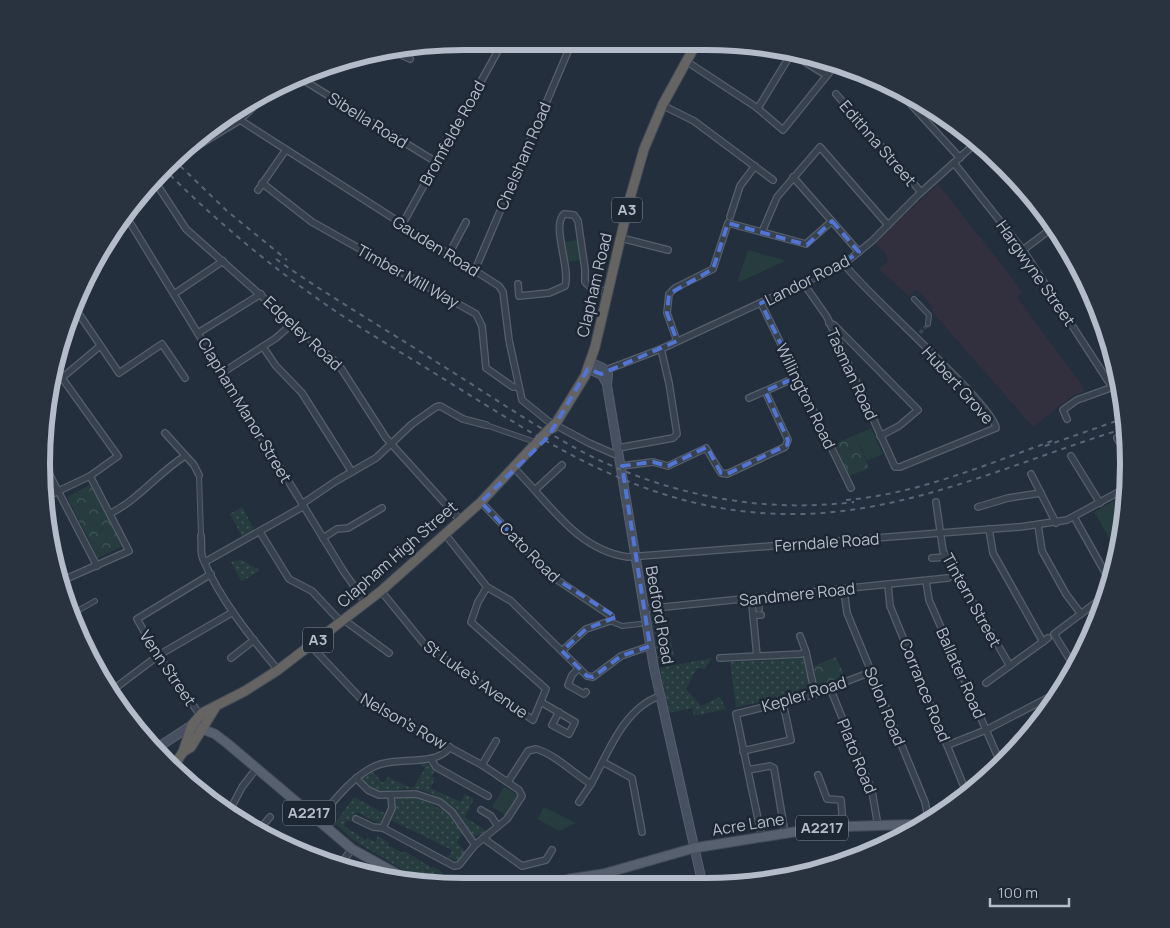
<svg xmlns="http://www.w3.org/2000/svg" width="1170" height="928" viewBox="0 0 1170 928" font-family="Manrope,sans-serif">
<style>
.medical{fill:#32303f}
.grass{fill:url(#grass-dots)}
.park{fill:url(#park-crowns)}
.garden{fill:#263c3f}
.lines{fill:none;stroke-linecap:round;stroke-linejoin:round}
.pedestrian-tunnel{stroke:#3a4453;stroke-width:4;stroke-dasharray:4 2;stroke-linecap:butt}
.pedestrian-casing{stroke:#565f6c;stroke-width:6}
.minor-casing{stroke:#565f6c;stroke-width:8}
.secondary-casing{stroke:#565f6c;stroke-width:10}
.primary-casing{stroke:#414a57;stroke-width:11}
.trunk-casing{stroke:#434c59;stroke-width:11}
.pedestrian{stroke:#38414e;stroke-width:4}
.minor{stroke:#38414e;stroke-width:5.5}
.secondary{stroke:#465061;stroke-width:8}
.primary{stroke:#56606e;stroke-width:9}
.trunk{stroke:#656462;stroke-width:9}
.rail{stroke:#5a6575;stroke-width:2;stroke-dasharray:5 5;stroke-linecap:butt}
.marked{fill:none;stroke:#5274d3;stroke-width:4;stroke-dasharray:10 6;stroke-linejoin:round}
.labels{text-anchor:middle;stroke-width:5;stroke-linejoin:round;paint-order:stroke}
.shield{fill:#1d2633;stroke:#878f9c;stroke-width:1}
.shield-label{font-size:15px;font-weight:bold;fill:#b4bcc9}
.street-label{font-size:16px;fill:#b4bcc9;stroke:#1d2633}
.rim{fill:none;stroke:#b4bcc9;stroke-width:6}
</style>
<defs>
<pattern id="grass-dots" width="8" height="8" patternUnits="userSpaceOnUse" patternTransform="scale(1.25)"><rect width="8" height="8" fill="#263c3f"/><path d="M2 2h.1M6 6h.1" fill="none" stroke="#435659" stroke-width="1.8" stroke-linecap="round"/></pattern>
<pattern id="park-crowns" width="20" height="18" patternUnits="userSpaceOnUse" patternTransform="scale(1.25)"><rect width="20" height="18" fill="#263c3f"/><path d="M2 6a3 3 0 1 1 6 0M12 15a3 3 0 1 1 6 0" fill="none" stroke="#435659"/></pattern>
</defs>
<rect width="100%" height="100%" fill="#242f3e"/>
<path class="medical" d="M938,184L1015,282L1022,293L1017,297L1083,387L1084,392L1074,395L1033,427L936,316L928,301L916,289L909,296L879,269L888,262L886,253L874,243Z"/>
<g class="grass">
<path d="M242,507L255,531L243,538L230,514Z"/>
<path d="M241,560L260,570L243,581H241L231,562Z"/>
<path d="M665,612L674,656L658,659L650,613Z"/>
<path d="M712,658L705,669L697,668L686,689L701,706L720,697L726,709L694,716L692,708L669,713L660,668Z"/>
<path d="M804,658L811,689L790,696L736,707L730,662Z"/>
<path d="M419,764H428L435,770L432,776L435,779L430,788L461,802L465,794L474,799L465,816L466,818L487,831L474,837C462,823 455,806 438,797C430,793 421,789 412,789C393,787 377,800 362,778L373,772L383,783L388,777L411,788L414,787L425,768Z"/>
<path d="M409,796L430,800V803L440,809L443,806L463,831L457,843L465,851L459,862L448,857L452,850L389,819L394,809V798Z"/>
<path d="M354,797L386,814L380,824L357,812L351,822L347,820L344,826L366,840L367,838L375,842L378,836L389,843L388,845L403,853L404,851L432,868L433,867L441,871L443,876L438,884L425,883L353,840L335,823Z"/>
</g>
<g class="park">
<path d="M855,435L869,468L849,476L835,444Z"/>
<path d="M90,485L122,546L98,558L67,497Z"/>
<path d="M836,657L845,677L817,686L814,666Z"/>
</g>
<g class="garden">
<path d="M578,240L581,260L567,262L564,242Z"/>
<path d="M748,250L784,260L783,262L737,283Z"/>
<path d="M871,428L883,454L867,461L855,435Z"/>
<path d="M1128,493L1118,553L1094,512Z"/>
<path d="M504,787L518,795L506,815L492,807Z"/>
<path d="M544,807L576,823L559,831L537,819Z"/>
</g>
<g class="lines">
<path class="pedestrian-tunnel" d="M920,333L928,324"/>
<defs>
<g id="pedestrian">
<path d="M914,299L929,315L928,324"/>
<path d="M486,425L535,442"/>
<path d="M199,475L201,536"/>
<path d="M72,614L95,601"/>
<path d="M610,621L622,626L640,624"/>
</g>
<g id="minor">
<path d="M393,51L410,59"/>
<path d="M792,54L826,75"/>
<path d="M686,61L756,107L783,130L837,63"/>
<path d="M300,78L436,162"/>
<path d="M896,88L960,158"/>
<path d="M836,94L921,192"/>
<path d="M662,105L694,121L773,180"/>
<path d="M758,108L791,54"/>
<path d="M240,120L499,286L503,292L509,340L522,400L548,421L589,443L614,454L619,455"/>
<path d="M176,159L240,120L270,91"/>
<path d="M954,163L1023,250L1112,387"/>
<path d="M793,177L859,252"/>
<path d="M154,180L186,229L339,365L386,438L460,520"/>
<path d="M262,183L312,222L476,314L482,326L486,368L513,387H518"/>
<path d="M258,190L285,151"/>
<path d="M126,216L344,572L366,603"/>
<path d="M730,217L740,186L755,166"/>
<path d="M402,225L500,47V41"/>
<path d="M762,232L777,197L820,147L888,225"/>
<path d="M621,238L668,250"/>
<path d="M1023,250L1052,228"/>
<path d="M449,254L466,222"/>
<path d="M475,270L572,42"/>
<path d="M518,284L519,296L549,293L565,286C571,268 551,226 564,214L574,215L578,221L585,269V282L591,288L608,292"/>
<path d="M804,284L827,317L895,467H900L996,428C994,405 866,294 844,264"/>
<path d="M174,294L223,261"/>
<path d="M761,303L851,488"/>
<path d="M75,308L119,373L162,344L185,378"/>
<path d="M829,323L834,325L918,410L899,426L880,436"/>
<path d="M198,333L261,294"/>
<path d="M677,341L667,313L669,294L675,288L713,269L728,223L806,244L832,221"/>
<path d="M263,347L276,366L302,393L352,472"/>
<path d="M606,370L661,349L844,264L872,241L918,195L978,141"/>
<path d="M222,373L276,338L293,323"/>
<path d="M51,387L100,346"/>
<path d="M749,398L797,377"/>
<path d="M1067,419L1063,410L1077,400L1119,385"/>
<path d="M165,433L194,465L199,475"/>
<path d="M1117,438L1127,455"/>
<path d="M618,448L673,438L677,434L669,383L661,349"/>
<path d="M1071,456L1100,503"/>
<path d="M42,460L97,566"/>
<path d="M621,466L653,462L668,466L706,448L721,473L727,474L785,447L788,440L765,391"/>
<path d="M514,468C548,501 576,550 628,557L1018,527"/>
<path d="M1031,474L1056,523"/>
<path d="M535,490L562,465"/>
<path d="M46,497L90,476L118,456L62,378"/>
<path d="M481,502L550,575L611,616L610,621L586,629L562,651"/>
<path d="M936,502L943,551L1010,666"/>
<path d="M302,504L336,481L376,458L412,424L436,407L440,406L463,419L486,425"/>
<path d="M978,507L1008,498L1041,493"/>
<path d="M111,513C139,499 158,473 185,456"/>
<path d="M1074,517L1111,583"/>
<path d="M1038,525L1042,551L1066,594L1081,614"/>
<path d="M1020,527L1067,520L1128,487"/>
<path d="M989,529L993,553L1043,642"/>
<path d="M260,532L289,579L312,591L341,622"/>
<path d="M445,534L487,587L511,601L587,676L593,677L621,656L650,646"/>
<path d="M201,536C202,543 200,553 203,559C219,598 251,638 278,670"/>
<path d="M323,538L337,529L348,528L382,508"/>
<path d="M932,558L946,557"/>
<path d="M205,562L304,506"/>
<path d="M926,581L929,600L1001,764"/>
<path d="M59,582L129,551L90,476"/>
<path d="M888,585L890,606L967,794"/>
<path d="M844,590L847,613L925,802L929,822"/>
<path d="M381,591L425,645L533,720L546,689L471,622L478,602L487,587"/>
<path d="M758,598L759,609"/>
<path d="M752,605L757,656"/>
<path d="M645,609L948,578"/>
<path d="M753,615H761"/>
<path d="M344,620L389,653"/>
<path d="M311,646L363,701L482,765L519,790L522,796L507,819L475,845L459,865L454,866L383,828L392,808L391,796"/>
<path d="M806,652L815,694"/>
<path d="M231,658L254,640"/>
<path d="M720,658L801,654L806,652L800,636"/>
<path d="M579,668L572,675L568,685L584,694L586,692"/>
<path d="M1075,668L1054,634L1106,595"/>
<path d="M986,683L1048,638"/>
<path d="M830,688L872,791L878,826"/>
<path d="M110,692L159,655L233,612"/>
<path d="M541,702L575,722L569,734L552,725L559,712"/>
<path d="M200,715L156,652L137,619L211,574"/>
<path d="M948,745L986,730L1061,691"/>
<path d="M743,751L791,740L783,703"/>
<path d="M431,759L436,767L488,796"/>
<path d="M603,762L632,778L642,832"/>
<path d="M482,765L496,741"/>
<path d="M748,770L770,766L774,768L785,833"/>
<path d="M818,775L827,799L841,800L843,826"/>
<path d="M356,778L368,790L379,795L416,794L440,802L452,812L475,845"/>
<path d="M508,782L528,751L536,749C555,754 574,774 591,784C608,753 624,708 660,696"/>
<path d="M579,802L591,784"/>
<path d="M481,810L491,816L498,826"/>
<path d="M229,812L242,787L256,769"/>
<path d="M356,819L373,827L383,828"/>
<path d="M317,821C334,801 350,779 373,767C397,755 435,768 450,747"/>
<path d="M259,830L270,817"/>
<path d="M483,838L522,866L546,860L552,850"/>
<path d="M762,838L736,714L806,697L871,672"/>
<path d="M339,866L352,849"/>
<path d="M589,877L592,886"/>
</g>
<g id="secondary">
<path d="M590,362L603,368L608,374L607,385L654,668L703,886"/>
<path d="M588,369L602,375L607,384"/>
<path d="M154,750L192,725"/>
</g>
<g id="primary">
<path d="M192,725L215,734L228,744L352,849L410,881"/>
<path d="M543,886L569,879L603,874L694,848L800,831L831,827L926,824"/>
</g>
<g id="trunk">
<path d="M553,428L585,376L595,347L630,198L644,149L663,104L697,42"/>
<path d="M183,752L191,747L215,708"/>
<path d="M173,767L183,752L192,725L202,713L245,691L278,670L381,591L481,502L554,424"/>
</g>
</defs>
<use href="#pedestrian" class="pedestrian-casing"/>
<use href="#minor" class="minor-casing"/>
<use href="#secondary" class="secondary-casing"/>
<use href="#primary" class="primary-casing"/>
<use href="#trunk" class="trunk-casing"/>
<use href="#pedestrian" class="pedestrian"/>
<use href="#minor" class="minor"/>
<use href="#secondary" class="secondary"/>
<use href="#primary" class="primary"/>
<use href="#trunk" class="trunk"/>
<g class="rail">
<path d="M173,159L227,211L287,260"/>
<path d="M163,168C209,214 259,257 311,294C352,324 396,349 439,376C559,450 655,517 803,514C915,511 1020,460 1126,428"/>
<path d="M276,259C328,296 384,328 438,363C485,392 531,424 579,450C662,494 760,514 854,502"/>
<path d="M1045,446L1125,418"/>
<path d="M846,500C917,494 985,465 1052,441"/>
</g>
</g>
<path class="marked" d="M832,221L859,252L834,269L761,303L797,377L765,391L788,440L787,445L727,474L721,473L707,447L668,466L653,462L622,466L650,646L621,656L593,677L587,676L562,651L586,629L616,617L550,575L481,502L548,437L588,369L601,374L677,341L667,313L669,294L713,269L728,223L807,245Z"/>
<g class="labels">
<g class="shield">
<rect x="612" y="197.5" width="30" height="25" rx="4"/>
<rect x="303" y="627.5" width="30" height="25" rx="4"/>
<rect x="283" y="800.5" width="52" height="25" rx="4"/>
<rect x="796" y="815.5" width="52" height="25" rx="4"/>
</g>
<g class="shield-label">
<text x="627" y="215">A3</text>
<text x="318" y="645">A3</text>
<text x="309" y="818">A2217</text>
<text x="822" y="833">A2217</text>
</g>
<g class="street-label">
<text transform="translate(368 120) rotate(32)" y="6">Sibella Road</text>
<text transform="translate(452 133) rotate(-61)" y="6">Bromfelde Road</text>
<text transform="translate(878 143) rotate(49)" y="6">Edithna Street</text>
<text transform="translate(523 156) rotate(-67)" y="6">Chelsham Road</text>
<text transform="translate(436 246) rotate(32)" y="6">Gauden Road</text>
<text transform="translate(1036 273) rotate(55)" y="6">Hargwyne Street</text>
<text transform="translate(408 276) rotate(29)" y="6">Timber Mill Way</text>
<text transform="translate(807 280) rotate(-27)" y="6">Landor Road</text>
<text transform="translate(594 285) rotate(-77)" y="6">Clapham Road</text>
<text transform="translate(303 333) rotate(43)" y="6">Edgeley Road</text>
<text transform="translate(852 374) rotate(65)" y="6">Tasman Road</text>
<text transform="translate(958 385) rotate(48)" y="6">Hubert Grove</text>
<text transform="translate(806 396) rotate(64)" y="6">Willington Road</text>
<text transform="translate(245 410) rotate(59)" y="6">Clapham Manor Street</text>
<text transform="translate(827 542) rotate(-4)" y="6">Ferndale Road</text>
<text transform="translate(530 552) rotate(45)" y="6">Cato Road</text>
<text transform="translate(397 554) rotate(-41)" y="6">Clapham High Street</text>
<text transform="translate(797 594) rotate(-6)" y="6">Sandmere Road</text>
<text transform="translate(972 600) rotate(61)" y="6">Tintern Street</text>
<text transform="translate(660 615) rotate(80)" y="6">Bedford Road</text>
<text transform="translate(168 668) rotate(56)" y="6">Venn Street</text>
<text transform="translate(961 673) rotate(66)" y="6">Ballater Road</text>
<text transform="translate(476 679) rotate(35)" y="6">St Luke's Avenue</text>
<text transform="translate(925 690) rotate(68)" y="6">Corrance Road</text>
<text transform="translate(804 694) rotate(-17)" y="6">Kepler Road</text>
<text transform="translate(885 706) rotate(68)" y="6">Solon Road</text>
<text transform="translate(404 721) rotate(30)" y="6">Nelson's Row</text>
<text transform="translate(857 756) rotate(68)" y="6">Plato Road</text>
<text transform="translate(748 824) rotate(-9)" y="6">Acre Lane</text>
</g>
</g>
<path d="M0 0H1170V928H0ZM464 50H706A414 414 0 0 1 1120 464V464A414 414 0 0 1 706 878H464A414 414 0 0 1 50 464V464A414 414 0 0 1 464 50Z" fill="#29323f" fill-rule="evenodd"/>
<path class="rim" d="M464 50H706A414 414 0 0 1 1120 464V464A414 414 0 0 1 706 878H464A414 414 0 0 1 50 464V464A414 414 0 0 1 464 50Z"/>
<path d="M990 898v8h79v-8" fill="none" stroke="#b4bcc9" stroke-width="2.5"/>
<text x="998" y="898" font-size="15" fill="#b4bcc9" stroke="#1d2633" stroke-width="4" paint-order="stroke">100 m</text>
</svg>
